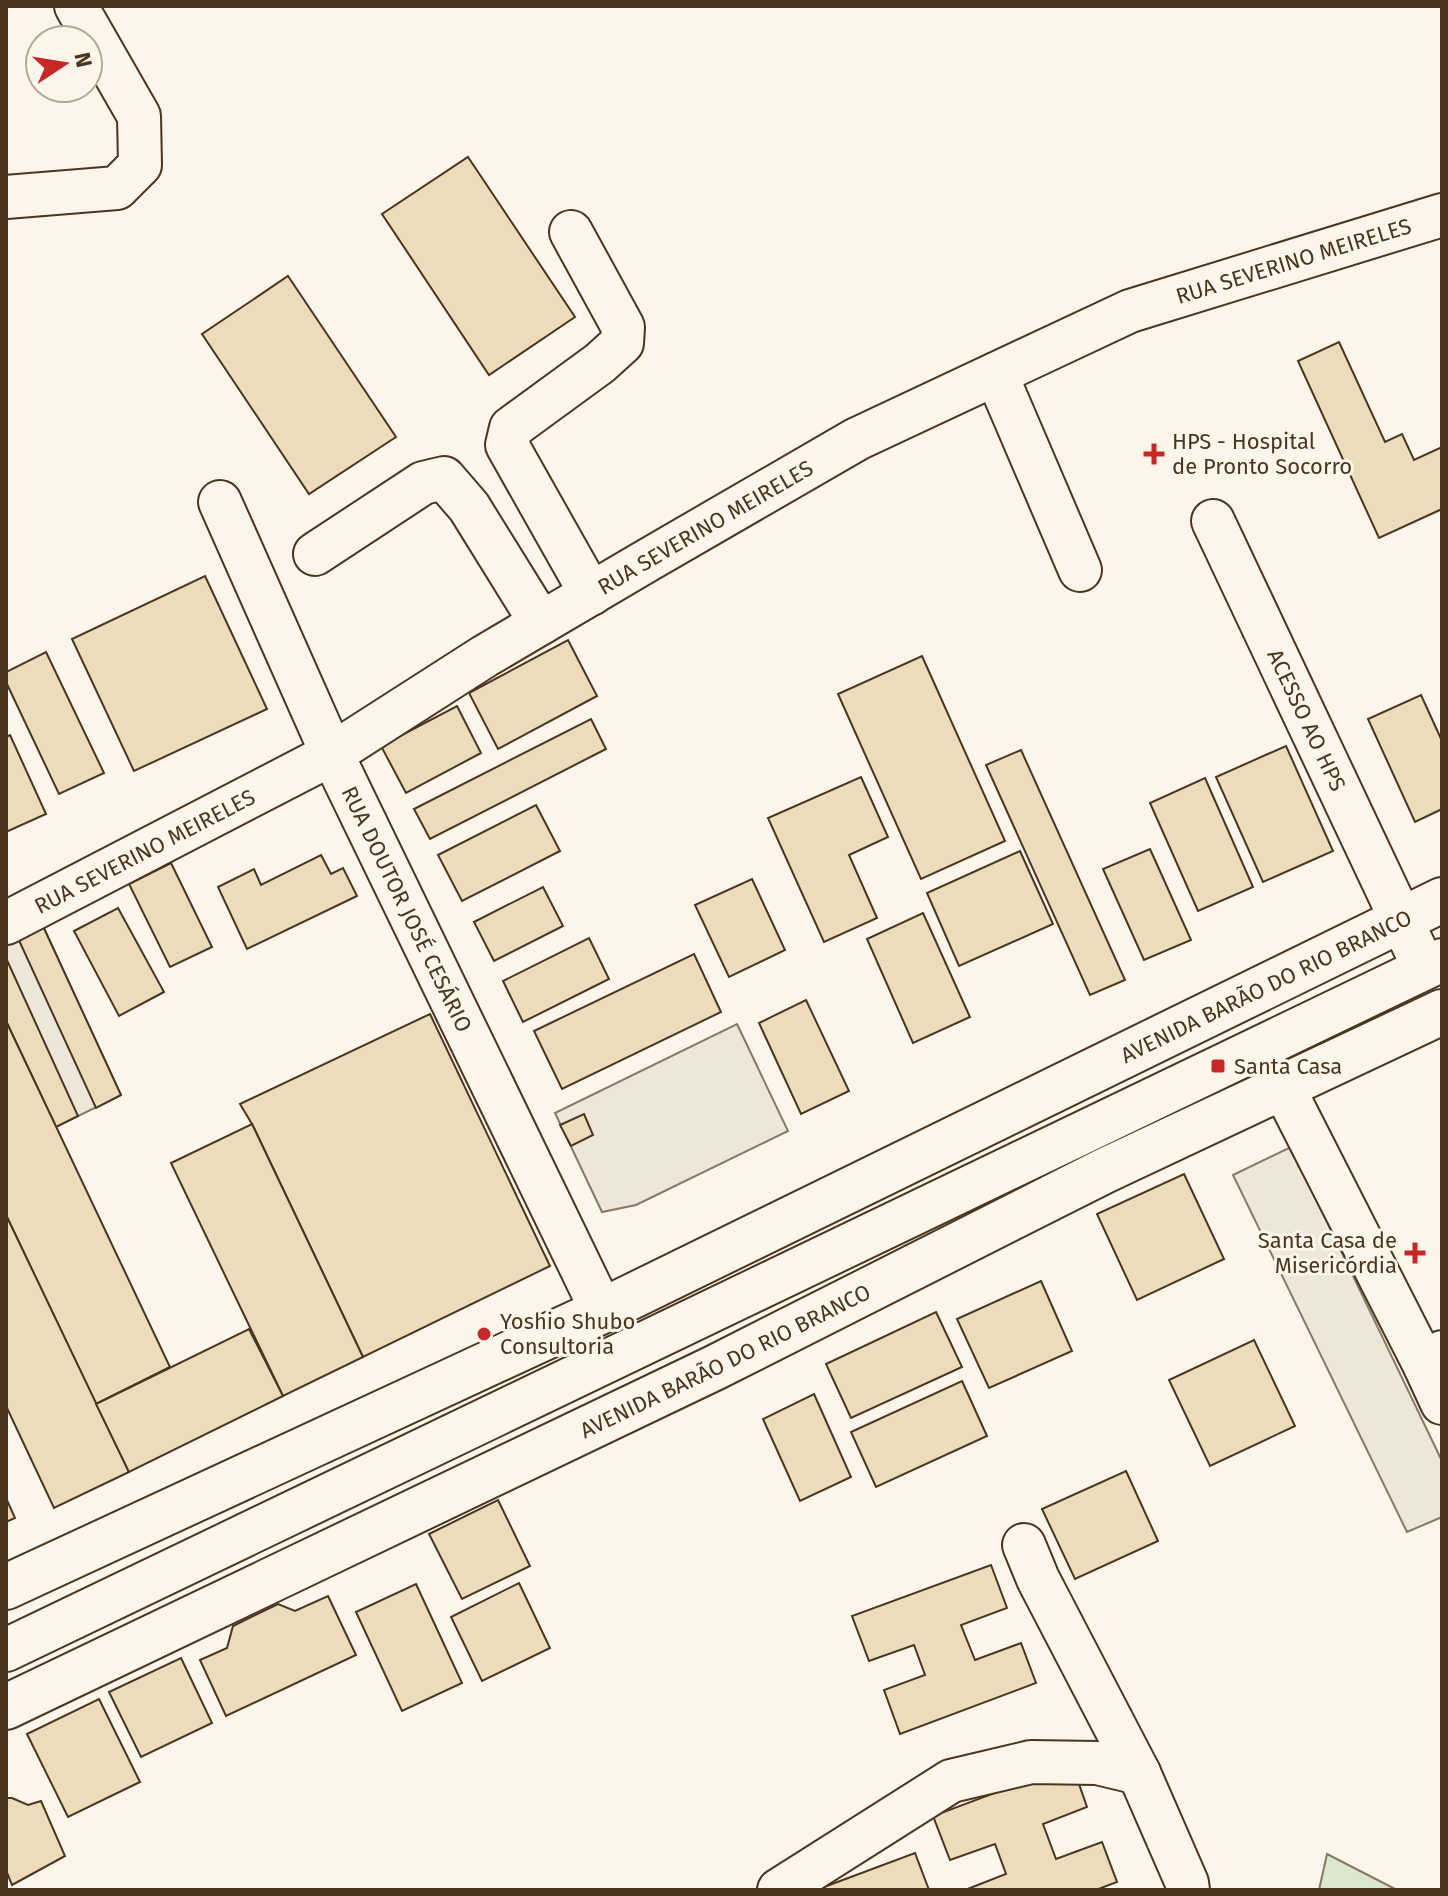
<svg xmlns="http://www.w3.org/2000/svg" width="1448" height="1896" viewBox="0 0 1448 1896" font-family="'Fira Sans',sans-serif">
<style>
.green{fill:#dce7d0;stroke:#887966;stroke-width:2}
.parking{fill:#ede7d9;stroke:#887966;stroke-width:2}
.building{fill:#ecdcbc;stroke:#4a3520;stroke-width:2}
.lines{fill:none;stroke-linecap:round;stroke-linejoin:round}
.minor-casing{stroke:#4a3520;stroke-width:46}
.major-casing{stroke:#4a3520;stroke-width:48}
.minor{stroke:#fbf6e9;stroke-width:42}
.major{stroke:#fbf6e9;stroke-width:44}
.poi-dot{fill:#c62828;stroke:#fbf6e9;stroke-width:3}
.labels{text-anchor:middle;stroke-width:6;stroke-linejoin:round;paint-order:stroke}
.street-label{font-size:22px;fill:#4a3520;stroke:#fbf6e9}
.poi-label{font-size:22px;fill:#4a3520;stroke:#fbf6e9;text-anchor:start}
</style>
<rect width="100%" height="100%" fill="#fbf6e9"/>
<path class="green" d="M1327,1854L1397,1890H1319Z"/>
<g class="parking">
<path d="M42,924L121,1095L56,1127L6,1021V942Z"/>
<path d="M737,1024L788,1131L636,1205L602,1212L555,1113Z"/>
<path d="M1291,1147L1442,1461V1517L1407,1532L1233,1175Z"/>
</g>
<g class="building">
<path d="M468,157L575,317L489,375L382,214Z"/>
<path d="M288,276L396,437L309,494L202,334Z"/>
<path d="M1339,342L1385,442L1402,434L1414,460L1442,447V509L1379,538L1298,361Z"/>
<path d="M205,576L267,709L134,771L72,639Z"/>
<path d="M568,640L597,696L498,749L469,693Z"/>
<path d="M46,652L104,773L59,794L6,682V672Z"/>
<path d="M922,656L1005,841L921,879L838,694Z"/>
<path d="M1421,695L1442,741V809L1415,822L1368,719Z"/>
<path d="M457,706L481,753L406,793L381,746Z"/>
<path d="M591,719L606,749L430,839L414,809Z"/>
<path d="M10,735L46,814L6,832V737Z"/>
<path d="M1286,746L1333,851L1263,882L1216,777Z"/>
<path d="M1021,750L1125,980L1090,995L986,765Z"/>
<path d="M861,777L888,837L849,855L877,918L824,942L768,818Z"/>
<path d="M1205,778L1253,887L1198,911L1150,803Z"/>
<path d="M536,805L560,851L462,901L438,855Z"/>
<path d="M1150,849L1191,940L1144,960L1103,869Z"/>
<path d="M1020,851L1053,924L959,966L927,893Z"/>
<path d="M321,855L331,874L343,868L357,896L247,949L218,887L254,869L261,885Z"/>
<path d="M171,863L212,947L170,967L129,884Z"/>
<path d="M752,879L785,950L729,977L695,905Z"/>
<path d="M543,887L563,926L494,961L474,922Z"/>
<path d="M118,908L164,992L119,1016L74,931Z"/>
<path d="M923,913L970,1017L913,1043L867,939Z"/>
<path d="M42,924L121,1095L96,1108L17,936Z"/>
<path d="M589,938L609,979L523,1022L503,981Z"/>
<path d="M694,954L721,1012L562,1089L534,1031Z"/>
<path d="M6,958L78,1116L56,1127L6,1021Z"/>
<path d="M806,1000L849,1091L801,1114L759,1023Z"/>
<path d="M430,1014L550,1266L363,1357L252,1124L240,1104Z"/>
<path d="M6,1021L170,1367L96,1404L6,1215Z"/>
<path d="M584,1114L593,1135L571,1146L560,1125Z"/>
<path d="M252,1124L363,1357L283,1396L171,1163Z"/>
<path d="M1184,1174L1224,1259L1137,1300L1097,1214Z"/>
<path d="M6,1215L129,1472L54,1508L6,1406Z"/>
<path d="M1041,1281L1072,1351L989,1388L957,1319Z"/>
<path d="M936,1312L962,1367L851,1418L826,1364Z"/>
<path d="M249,1329L283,1396L129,1472L96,1404Z"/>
<path d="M1254,1340L1295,1426L1210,1466L1169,1380Z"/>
<path d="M962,1381L987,1436L876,1487L851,1432Z"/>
<path d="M814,1394L851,1477L800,1501L763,1419Z"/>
<path d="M1126,1471L1158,1541L1075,1579L1042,1509Z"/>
<path d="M6,1498L15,1518L6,1522Z"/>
<path d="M498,1500L530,1566L462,1599L429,1534Z"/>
<path d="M991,1565L1007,1608L961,1625L975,1660L1021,1643L1036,1683L900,1734L884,1690L925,1675L914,1645L869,1661L852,1616Z"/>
<path d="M519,1583L550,1648L482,1681L451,1617Z"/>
<path d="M416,1584L462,1683L402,1711L356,1612Z"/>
<path d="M328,1596L356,1655L226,1716L200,1660L227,1648L233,1626L278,1604L295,1611Z"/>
<path d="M181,1658L212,1723L141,1757L109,1692Z"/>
<path d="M99,1699L140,1782L68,1817L27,1734Z"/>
<path d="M1072,1764L1087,1807L1043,1824L1056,1859L1102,1842L1117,1882L1096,1890H965L1006,1874L995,1844L950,1860L933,1816Z"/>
<path d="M6,1798H12L28,1805L41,1801L65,1856L12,1885L6,1870Z"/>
<path d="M915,1853L929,1890H816Z"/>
</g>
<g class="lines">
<defs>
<g id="minor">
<path d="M6,197L117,188L140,165L139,116L76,6"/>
<path d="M571,232L623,327L622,343L600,363L511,428L507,445L591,594"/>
<path d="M996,374L1080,570"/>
<path id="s1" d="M220,502L332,754L602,1311"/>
<path id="s2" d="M1213,521L1424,968"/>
<path d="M315,554L423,483L444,478L469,507L541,623"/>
<path id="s3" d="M6,923L332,754L485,656L648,560L857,439L1130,311L1442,215"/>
<path d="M1283,1087L1424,1364"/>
<path d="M1442,1352L1424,1364L1442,1403"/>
<path d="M1024,1545L1038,1579L1139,1773L1187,1883L1188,1890"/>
<path d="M6,1650L1442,960"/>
<path d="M779,1890L951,1781L1031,1762L1097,1763L1139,1773"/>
</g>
<g id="major">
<path id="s4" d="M6,1587L602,1311L1442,900"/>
<path id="s5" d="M6,1707L714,1368L1104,1171L1442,1012"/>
</g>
</defs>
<use href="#minor" class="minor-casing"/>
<use href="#major" class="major-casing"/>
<use href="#minor" class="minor"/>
<use href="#major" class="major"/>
</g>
<g class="poi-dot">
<path d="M1150 442h8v8h8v8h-8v8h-8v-8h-8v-8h8z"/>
<rect x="1210" y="1058" width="16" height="16" rx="4"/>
<path d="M1411 1241h8v8h8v8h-8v8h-8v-8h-8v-8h8z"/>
<circle cx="484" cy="1334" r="8"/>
</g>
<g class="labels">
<g class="street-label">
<text dy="8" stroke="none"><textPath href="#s3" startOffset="1452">RUA SEVERINO MEIRELES</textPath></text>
<text dy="8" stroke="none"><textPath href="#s3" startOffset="804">RUA SEVERINO MEIRELES</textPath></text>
<text dy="8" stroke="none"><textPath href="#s2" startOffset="220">ACESSO AO HPS</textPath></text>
<text dy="8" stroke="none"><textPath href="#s3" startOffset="156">RUA SEVERINO MEIRELES</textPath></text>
<text dy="8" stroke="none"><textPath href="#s1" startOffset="448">RUA DOUTOR JOSÉ CESÁRIO</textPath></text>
<text dy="8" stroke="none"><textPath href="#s4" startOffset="1396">AVENIDA BARÃO DO RIO BRANCO</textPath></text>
<text dy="8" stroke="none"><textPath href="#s5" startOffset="798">AVENIDA BARÃO DO RIO BRANCO</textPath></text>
</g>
<g class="poi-label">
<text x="1172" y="449">HPS - Hospital<tspan x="1172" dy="25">de Pronto Socorro</tspan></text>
<text x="1234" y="1074">Santa Casa</text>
<text x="1397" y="1248" text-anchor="end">Santa Casa de<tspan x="1397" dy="25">Misericórdia</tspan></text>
<text x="500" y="1329">Yoshio Shubo<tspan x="500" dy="25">Consultoria</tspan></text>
</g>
</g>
<rect width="1448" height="1896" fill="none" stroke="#4a3520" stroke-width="16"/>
<g transform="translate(64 64) rotate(78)"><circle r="38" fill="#fbf6e9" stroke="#b4a999" stroke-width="2"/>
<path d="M0-6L14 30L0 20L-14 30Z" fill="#c62828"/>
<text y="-12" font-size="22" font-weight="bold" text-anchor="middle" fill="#4a3520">N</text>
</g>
</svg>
